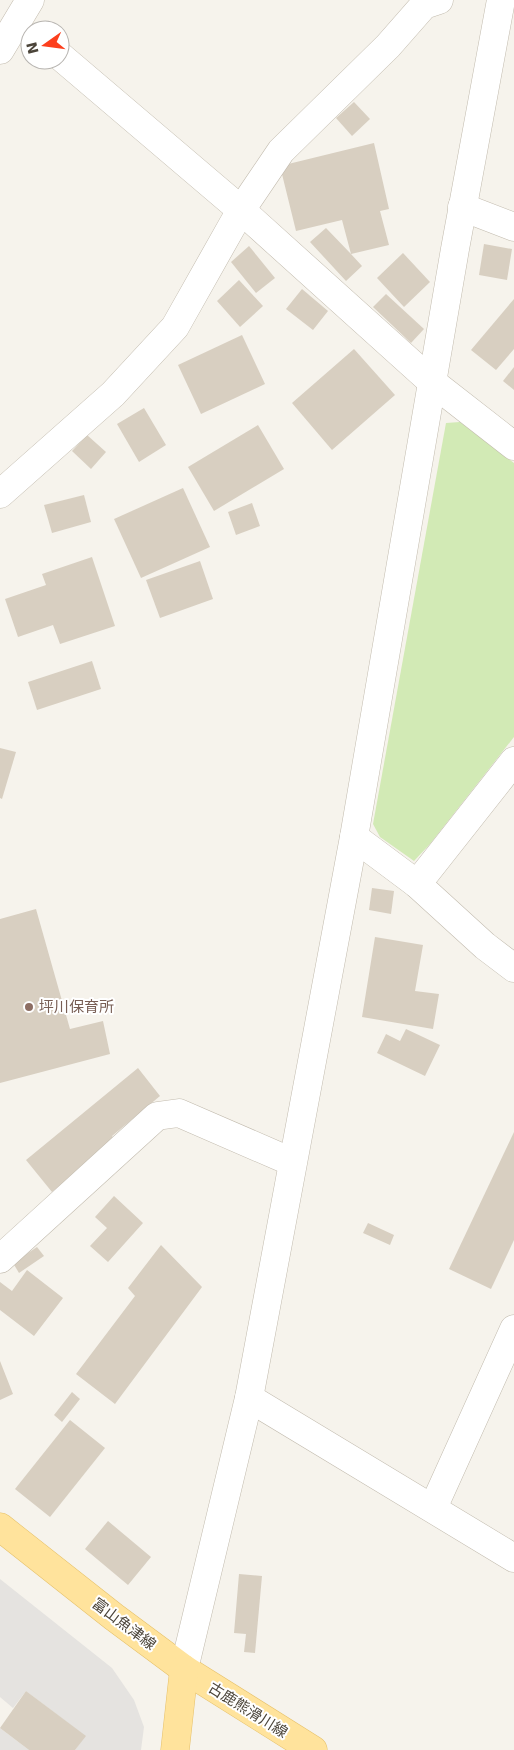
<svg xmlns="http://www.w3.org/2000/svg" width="514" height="1750" viewBox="0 0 514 1750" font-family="'DejaVu Sans','Noto Sans JP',sans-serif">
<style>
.green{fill:#d2eab5}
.parking{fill:#e5e3e0}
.building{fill:#d8cfc1}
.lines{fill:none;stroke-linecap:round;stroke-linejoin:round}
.minor-casing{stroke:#c2bbae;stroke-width:29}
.major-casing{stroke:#e6c16a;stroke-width:29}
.minor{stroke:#fff;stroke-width:28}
.major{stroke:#ffe39c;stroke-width:28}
.education-dot{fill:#8d6e63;stroke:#fff;stroke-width:2}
.labels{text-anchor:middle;stroke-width:4;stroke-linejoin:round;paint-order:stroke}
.education-label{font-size:15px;fill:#785e54;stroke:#fff;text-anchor:start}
.street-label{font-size:15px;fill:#4b4439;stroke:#fff}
</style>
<rect width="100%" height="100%" fill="#f6f3ec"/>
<path class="green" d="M460,422L514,463V737L430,844L414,861L380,837L373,824L446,423Z"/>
<g class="parking">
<path d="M0,1579L112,1668L134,1700L144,1727L141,1750H75L85,1736L26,1691L13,1708L0,1697Z"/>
<path d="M0,1728L29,1750H0Z"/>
</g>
<g class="building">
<path d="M354,102L370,119L352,136L336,118Z"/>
<path d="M374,143L389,209L380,211L389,245L351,254L362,266L346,281L310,242L326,228L351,254L342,220L296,231L280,166Z"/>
<path d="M484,244L512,249L507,280L479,275Z"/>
<path d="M249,246L275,278L256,293L231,262Z"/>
<path d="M403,253L430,282L404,307L377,278Z"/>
<path d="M239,280L263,306L240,327L217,301Z"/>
<path d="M302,289L328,311L313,330L286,309Z"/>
<path d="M386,294L424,329L411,343L373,307Z"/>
<path d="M514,299V349L496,370L471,350Z"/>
<path d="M242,335L265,384L201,414L178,365Z"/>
<path d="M354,349L395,395L332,450L292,403Z"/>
<path d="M514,367V390L503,381Z"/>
<path d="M144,408L166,445L139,462L117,424Z"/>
<path d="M258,425L284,469L214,511L188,467Z"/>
<path d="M87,435L106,452L91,469L72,451Z"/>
<path d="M183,488L210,547L141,578L114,519Z"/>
<path d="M84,495L91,522L52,533L44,505Z"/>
<path d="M252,503L260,526L236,535L228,512Z"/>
<path d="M92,557L115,626L60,644L53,625L18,637L5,599L46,585L42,574Z"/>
<path d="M200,561L213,599L160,618L146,580Z"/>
<path d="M92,661L101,689L37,710L28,682Z"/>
<path d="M0,748L16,752L2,799L0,798Z"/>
<path d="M372,888L394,891L391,914L369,910Z"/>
<path d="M36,909L70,1029L103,1021L110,1054L0,1083V919Z"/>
<path d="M375,937L423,945L415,991L439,994L433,1029L362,1017Z"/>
<path d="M406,1029L440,1045L425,1076L377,1053L386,1034L400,1041Z"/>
<path d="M138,1068L160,1096L112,1136L115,1140L52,1192L26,1160Z"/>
<path d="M514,1132V1240L491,1289L449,1269Z"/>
<path d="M114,1196L143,1223L108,1262L90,1246L107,1228L95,1217Z"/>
<path d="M368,1223L394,1235L390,1245L363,1233Z"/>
<path d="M161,1245L202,1287L115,1404L76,1374L135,1296L128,1288Z"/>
<path d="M37,1247L44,1256L19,1273L13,1263Z"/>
<path d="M27,1270L63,1298L34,1336L0,1310V1282L12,1291Z"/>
<path d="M0,1361L13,1394L0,1400Z"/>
<path d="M72,1392L80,1399L62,1422L54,1415Z"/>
<path d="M70,1420L105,1448L50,1517L15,1489Z"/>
<path d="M108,1521L151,1557L128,1585L85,1549Z"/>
<path d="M239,1574L262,1576L255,1653L244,1652L246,1634L234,1633Z"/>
<path d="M26,1691L86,1736L75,1750H29L0,1728Z"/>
</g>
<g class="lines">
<defs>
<g id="minor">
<path d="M0,50L30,0"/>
<path d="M60,56L241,210L432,382L514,446"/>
<path d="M462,207L514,227"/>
<path d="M0,494L113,394L175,327L241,210L281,151L388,46L424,5L439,0"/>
<path d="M354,837L417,884L485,946L514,968"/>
<path d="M417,884L514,761"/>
<path d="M0,1259L157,1116L179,1113L292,1162"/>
<path d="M249,1398L514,1558"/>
<path d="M433,1508L514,1329"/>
<path d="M184,1669L249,1398L354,837L455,249L501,0"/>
</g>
<g id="major">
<path d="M0,1527L114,1617L184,1669L313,1750"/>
<path d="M175,1750L184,1669"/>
</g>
</defs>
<use href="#minor" class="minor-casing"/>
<use href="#major" class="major-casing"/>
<use href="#minor" class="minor"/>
<use href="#major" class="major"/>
</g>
<circle class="education-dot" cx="29" cy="1007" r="5"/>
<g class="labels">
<g class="education-label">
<text x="39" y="1012">坪川保育所</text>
</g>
<g class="street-label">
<text transform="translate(124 1624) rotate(37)" y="5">富山魚津線</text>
<text transform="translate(248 1710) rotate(32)" y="5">古鹿熊滑川線</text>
</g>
</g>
<g transform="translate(45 45) rotate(256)"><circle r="24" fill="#ffffff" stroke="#b7b4b0"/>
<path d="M0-4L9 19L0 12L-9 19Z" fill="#fc3f1d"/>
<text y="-8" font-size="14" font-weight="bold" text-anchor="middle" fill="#4b4439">N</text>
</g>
</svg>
